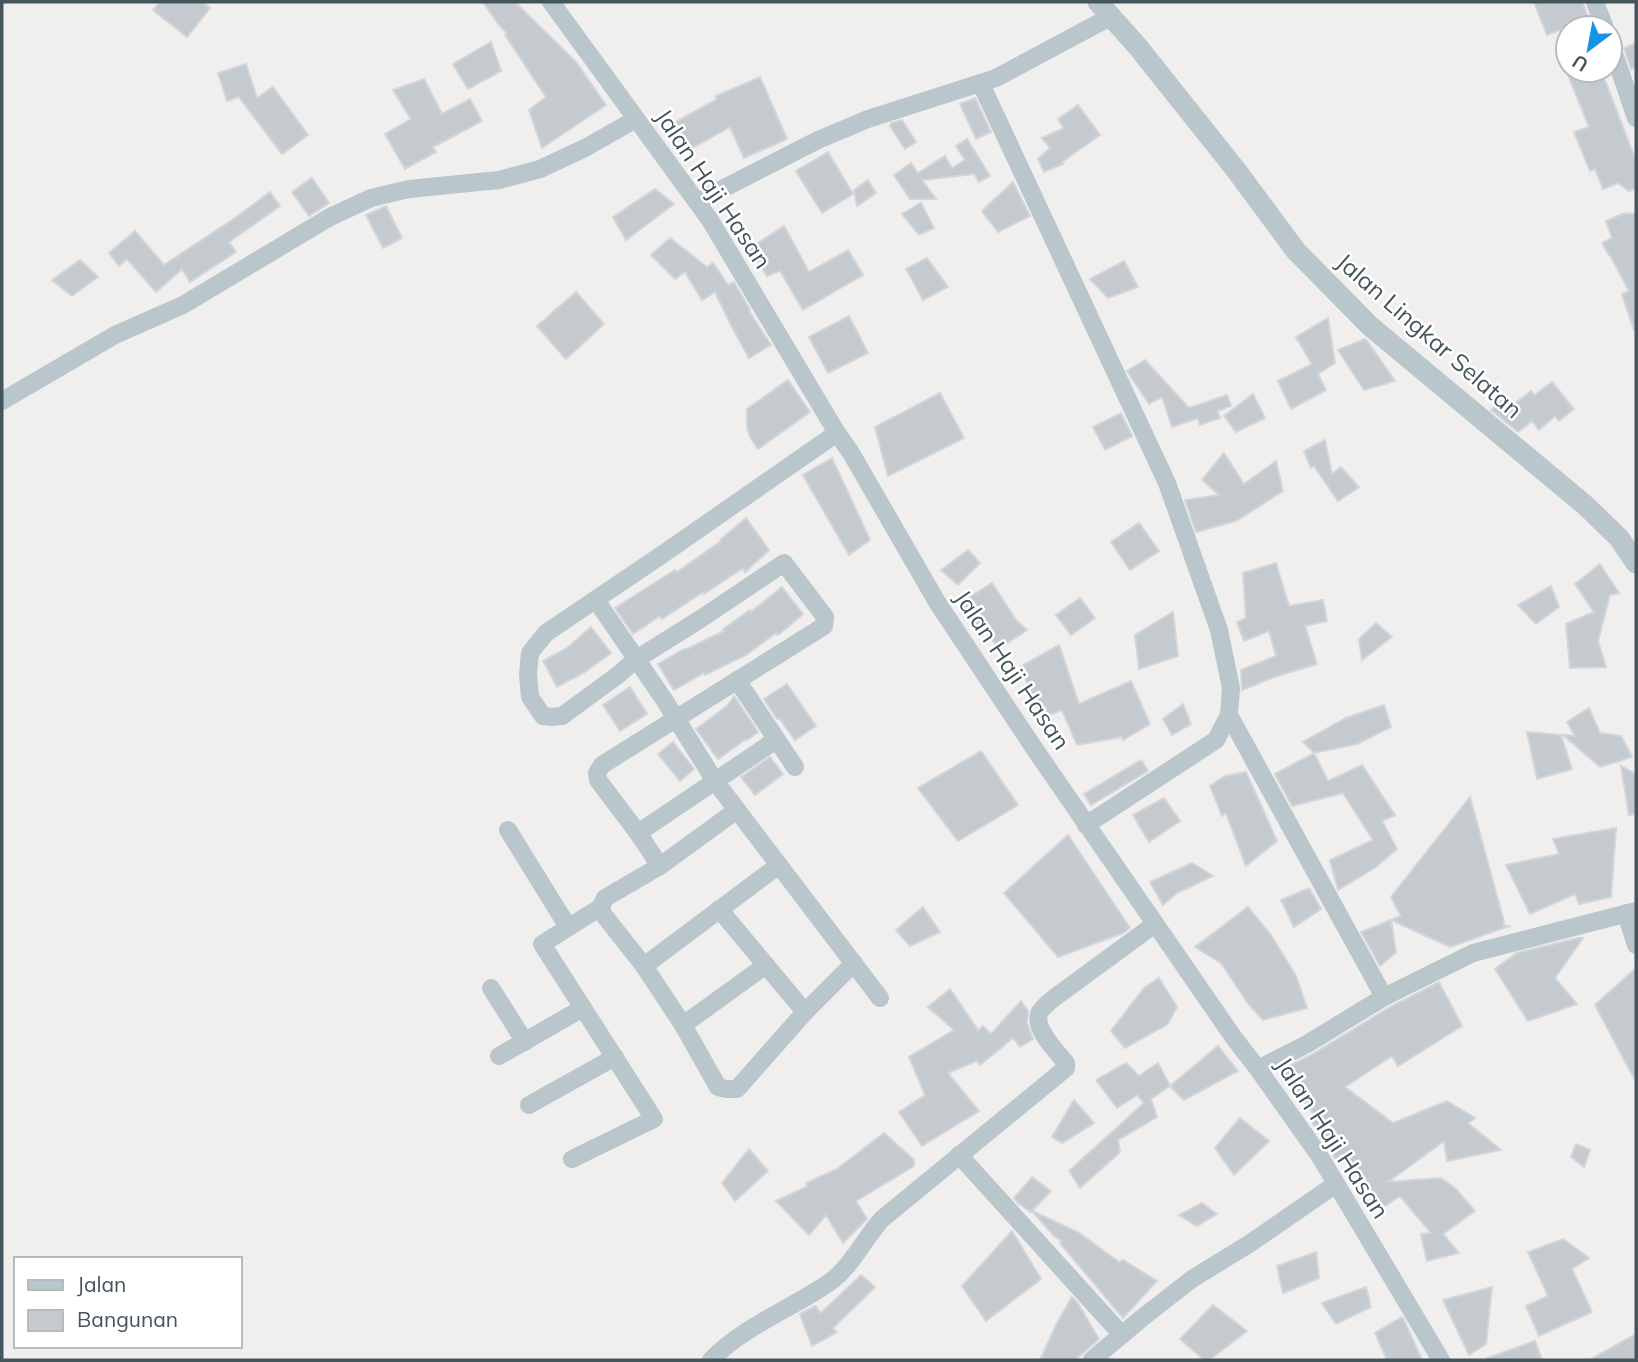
<svg xmlns="http://www.w3.org/2000/svg" width="1638" height="1362" viewBox="0 0 1638 1362" font-family="Mulish,sans-serif">
<style>
.building{fill:#c5cace;stroke:#d2d6da;stroke-width:2}
.lines{fill:none;stroke-linecap:round;stroke-linejoin:round}
.minor{stroke:#b9c6cc;stroke-width:18}
.tertiary{stroke:#b9c6cc;stroke-width:21}
.labels{text-anchor:middle;stroke-width:5;stroke-linejoin:round;paint-order:stroke}
.street-label{font-size:24px;fill:#45555c;stroke:#fff}
</style>
<rect width="100%" height="100%" fill="#f1eeee"/>
<g class="building">
<path d="M160,2H202L210,8L187,37L153,10Z"/>
<path d="M483,2H515L576,62L606,105L542,148L529,110L546,97L505,35L507,33L499,25Z"/>
<path d="M1534,2H1582L1589,19L1547,35Z"/>
<path d="M491,42L501,71L468,89L453,64Z"/>
<path d="M1636,43V67L1631,69L1624,48Z"/>
<path d="M246,64L257,98L273,87L308,135L282,154L239,97L227,101L218,73Z"/>
<path d="M1566,70H1601L1636,161V188L1629,191L1618,183L1603,189L1595,169L1590,171L1574,132L1589,127Z"/>
<path d="M760,77L787,139L744,158L730,127L689,150L674,123L717,99L716,96Z"/>
<path d="M424,79L442,114L470,99L482,121L433,147L436,152L405,169L385,134L411,119L393,90Z"/>
<path d="M975,98L991,132L976,139L960,104Z"/>
<path d="M1078,105L1100,135L1062,162L1063,164L1044,172L1038,159L1050,148L1042,138L1064,128L1058,119Z"/>
<path d="M902,120L916,142L905,149L890,126L891,123Z"/>
<path d="M967,139L990,176L979,182L974,174L922,180L936,199H910L894,175L911,163L918,173L945,156L952,168L965,160L956,146Z"/>
<path d="M828,152L853,194L822,213L796,171Z"/>
<path d="M312,178L329,203L309,216L292,192Z"/>
<path d="M868,180L876,193L857,206L854,190Z"/>
<path d="M1013,182L1030,216L998,232L982,211Z"/>
<path d="M655,189L674,204L626,240L613,217Z"/>
<path d="M270,192L280,206L229,242L236,252L190,282L182,269L156,292L127,259L119,266L109,253L135,231L164,265L235,218Z"/>
<path d="M921,203L934,228L919,235L902,214Z"/>
<path d="M386,206L402,238L383,248L366,215Z"/>
<path d="M1636,213V330H1634L1622,294L1629,291L1610,255H1609L1602,243L1612,238L1606,221L1622,214Z"/>
<path d="M784,226L809,272L848,250L863,275L803,310L780,271L767,276L749,249Z"/>
<path d="M670,238L707,267L713,263L728,285L734,282L750,310L749,311L771,345L749,358L732,327L715,292L702,300L685,272L675,279L651,255Z"/>
<path d="M927,258L948,287L923,300L906,269Z"/>
<path d="M80,260L98,277L72,296L52,280Z"/>
<path d="M1124,261L1138,287L1108,298L1090,279Z"/>
<path d="M576,292L604,324L566,359L537,326Z"/>
<path d="M849,316L868,353L828,373L809,337Z"/>
<path d="M1328,318L1335,363L1318,374L1326,390L1291,409L1278,381L1312,364L1296,337Z"/>
<path d="M1365,339L1367,341L1395,381L1364,390L1338,350Z"/>
<path d="M1145,360L1189,408L1227,395L1231,406L1217,411L1220,418L1200,425L1198,418L1172,427L1162,397L1149,404L1127,371Z"/>
<path d="M788,380L810,412L758,449L750,437L747,427V409Z"/>
<path d="M1552,382L1574,409L1559,421L1555,416L1539,430L1532,421L1518,432L1491,410L1502,400L1509,408L1531,391L1535,395Z"/>
<path d="M940,393L964,438L888,476L875,427Z"/>
<path d="M1253,394L1265,418L1236,432L1224,416Z"/>
<path d="M1121,413L1132,436L1105,450L1093,427Z"/>
<path d="M1325,440L1332,474L1341,467L1359,487L1338,501L1314,466L1311,468L1304,451Z"/>
<path d="M1224,453L1244,484L1276,461L1283,491L1236,521L1196,532L1185,500L1219,495L1202,480Z"/>
<path d="M832,458L870,540L849,555L803,475Z"/>
<path d="M746,518L769,550L745,572L743,568L704,594L703,592L662,619L660,616L633,634L615,608L675,570L677,572L721,541L720,540Z"/>
<path d="M1139,523L1159,551L1130,570L1111,542Z"/>
<path d="M968,550L980,563L958,585L941,570Z"/>
<path d="M1276,563L1289,606L1323,600L1327,621L1305,626L1317,664L1274,677L1242,690L1241,670L1276,656L1269,631L1244,641L1237,622L1246,618L1243,573Z"/>
<path d="M1600,564L1619,593L1610,595L1598,641L1606,667L1570,668L1566,624L1594,612L1575,584Z"/>
<path d="M992,583L1016,620L1027,630L999,649L982,626L975,630L959,604Z"/>
<path d="M1551,586L1559,607L1536,624L1518,605Z"/>
<path d="M782,587L803,614L778,635L776,633L746,655L705,675L704,673L674,690L658,664L684,649L685,650L724,631L723,629L750,610L751,612Z"/>
<path d="M1080,598L1095,618L1071,635L1056,615Z"/>
<path d="M1173,612L1178,656L1139,669L1135,635Z"/>
<path d="M1376,623L1392,637L1362,660L1359,639Z"/>
<path d="M591,627L611,653L585,672L557,687L543,661L567,648Z"/>
<path d="M1059,645L1079,704L1131,681L1150,724L1123,740L1122,737L1077,745L1062,710L1042,718L1020,667Z"/>
<path d="M787,684L816,726L795,740L779,718L777,719L764,699Z"/>
<path d="M630,687L647,714L620,731L603,705Z"/>
<path d="M734,696L758,732L747,740L746,739L718,759L696,729L727,706Z"/>
<path d="M1183,704L1191,724L1172,735L1163,719Z"/>
<path d="M1384,705L1391,727L1357,744L1314,753L1303,742L1346,718Z"/>
<path d="M1589,708L1600,733L1621,736L1632,757L1600,767L1563,735L1575,736L1567,722Z"/>
<path d="M1527,732L1561,735L1572,769L1537,779Z"/>
<path d="M673,742L694,769L680,781L658,754Z"/>
<path d="M981,751L1018,805L958,841L918,788Z"/>
<path d="M1314,753L1328,781L1362,765L1395,815L1382,821L1397,849L1376,867L1338,890L1330,860L1373,840L1343,793L1292,806L1275,774Z"/>
<path d="M770,757L783,774L755,795L741,777Z"/>
<path d="M1141,760L1148,771L1091,805L1084,794Z"/>
<path d="M1621,766L1636,774V814L1629,815Z"/>
<path d="M1246,772L1277,841L1246,866L1226,813L1222,816L1210,786L1225,776Z"/>
<path d="M1470,797L1504,922L1503,925L1509,926L1450,947L1391,920L1401,916L1391,897Z"/>
<path d="M1164,798L1180,821L1149,842L1133,815Z"/>
<path d="M1616,828L1611,897L1579,904L1575,894L1530,914L1506,865L1559,854L1553,839Z"/>
<path d="M1068,835L1130,928L1123,933L1058,957L1004,893Z"/>
<path d="M1192,863L1213,876L1177,893L1163,905L1150,882Z"/>
<path d="M1309,888L1321,909L1294,927L1281,900Z"/>
<path d="M923,907L940,932L910,946L896,930Z"/>
<path d="M1248,907L1271,935L1296,976L1307,1008L1263,1020L1249,1005L1221,963L1195,947Z"/>
<path d="M1391,920L1396,952L1380,966L1361,932Z"/>
<path d="M1578,938H1583L1555,978L1577,1004L1528,1021L1495,969L1517,953Z"/>
<path d="M1636,968V1082L1595,1005Z"/>
<path d="M1159,978L1177,1007L1168,1024L1125,1048L1111,1031L1144,988Z"/>
<path d="M1439,982L1462,1026L1398,1066L1392,1056L1345,1087L1393,1123L1447,1101L1475,1118L1468,1123L1501,1150L1447,1161L1444,1141L1388,1182L1441,1178L1455,1188L1475,1211L1443,1234L1459,1253L1427,1261L1421,1234L1431,1233L1400,1196L1382,1208L1341,1155L1336,1160L1310,1119L1315,1116L1281,1070L1313,1054L1390,1007Z"/>
<path d="M950,989L978,1030L983,1026L991,1034L1021,1001L1028,1011L1027,1023L1033,1039L1020,1047L1013,1038L980,1065L977,1061L948,1073L979,1111L922,1146L899,1112L925,1095L909,1057L954,1030L928,1007Z"/>
<path d="M1218,1046L1238,1071L1184,1100L1170,1086Z"/>
<path d="M1126,1063L1139,1076L1158,1063L1170,1086L1151,1099L1157,1117L1118,1140L1120,1152L1080,1188L1069,1171L1144,1103L1137,1095L1117,1108L1096,1080Z"/>
<path d="M1074,1100L1094,1123L1062,1143L1052,1137Z"/>
<path d="M1240,1118L1269,1141L1234,1175L1215,1148Z"/>
<path d="M884,1133L914,1160V1166L856,1201L867,1219L843,1243L826,1215L809,1235L776,1201L808,1186L806,1183L837,1169Z"/>
<path d="M1576,1144L1590,1150L1584,1167L1571,1157Z"/>
<path d="M749,1149L768,1171L735,1201L722,1183Z"/>
<path d="M1032,1177L1051,1191L1032,1211L1078,1232L1119,1262L1123,1260L1157,1281L1123,1318L1060,1243L1062,1241L1054,1236L1032,1211L1031,1212L1018,1203L1014,1198Z"/>
<path d="M1202,1203L1217,1214L1197,1226L1179,1215Z"/>
<path d="M1012,1231L1041,1279L986,1321L962,1286Z"/>
<path d="M1563,1239L1589,1258L1572,1269L1592,1312L1539,1336L1526,1306L1548,1296L1528,1252Z"/>
<path d="M1316,1252L1319,1278L1283,1293L1277,1266Z"/>
<path d="M861,1275L875,1287L833,1328L837,1332L812,1346L800,1314L815,1306L821,1313Z"/>
<path d="M1366,1287L1371,1307L1336,1324L1322,1303Z"/>
<path d="M1492,1287L1486,1344L1469,1355L1443,1300Z"/>
<path d="M1072,1297L1077,1302L1099,1339L1075,1360H1040L1056,1325Z"/>
<path d="M1213,1305L1247,1331L1209,1360H1204L1180,1339Z"/>
<path d="M1402,1317L1404,1320L1422,1360H1387L1375,1333Z"/>
<path d="M1636,1334V1360H1589Z"/>
<path d="M1535,1341L1542,1360H1487V1358Z"/>
</g>
<g class="lines">
<g class="minor">
<path d="M551,2L710,220L837,433L851,453L937,602L1036,751L1234,1038L1258,1069L1319,1155L1441,1360"/>
<path d="M1595,2L1605,28"/>
<path d="M1610,42L1636,118"/>
<path d="M981,84L1167,483L1219,630L1231,688L1229,715L1216,740L1086,825"/>
<path d="M697,202L818,140L868,119L996,78L1110,17"/>
<path d="M2,401L115,335L183,305L330,217L371,198L409,189L499,180L540,169L585,148L636,119"/>
<path d="M596,600L665,701L715,781L737,810"/>
<path d="M737,680L795,767"/>
<path d="M1229,715L1384,997"/>
<path d="M508,830L568,927"/>
<path d="M638,833L776,740"/>
<path d="M660,866L638,833L598,780L597,773L602,765L824,626L825,617L784,563L699,620L635,660L618,675L562,716L552,717L543,716L530,697L528,674L530,653L546,633L663,554L837,433"/>
<path d="M719,909L805,1012"/>
<path d="M1626,913L1636,945"/>
<path d="M854,963L805,1012L737,1089H726L718,1087L683,1025L644,966L603,914L601,907L605,898L660,866L737,810L880,998"/>
<path d="M644,966L779,865"/>
<path d="M491,988L525,1042"/>
<path d="M683,1025L766,965"/>
<path d="M499,1056L583,1008"/>
<path d="M1258,1069L1307,1044L1384,997L1473,953L1636,911"/>
<path d="M529,1105L615,1057"/>
<path d="M959,1155L1122,1335"/>
<path d="M572,1159L654,1119L542,944L601,907"/>
<path d="M711,1360C744,1326 791,1309 830,1282C852,1266 864,1239 882,1219L1066,1068V1063C1057,1052 1034,1029 1039,1014C1041,1008 1049,1002 1054,998L1155,924"/>
<path d="M1092,1360L1142,1318L1192,1279L1249,1244L1336,1184"/>
</g>
<path class="tertiary" d="M1098,2L1138,47L1236,170L1296,251L1370,326L1585,505L1619,538L1636,563"/>
</g>
<g class="labels">
<g class="street-label">
<text transform="translate(713 189) rotate(56)" y="8">Jalan Haji Hasan</text>
<text transform="translate(1429 336) rotate(41)" y="8">Jalan Lingkar Selatan</text>
<text transform="translate(1012 670) rotate(56)" y="8">Jalan Haji Hasan</text>
<text transform="translate(1332 1138) rotate(57)" y="8">Jalan Haji Hasan</text>
</g>
</g>
<rect width="1638" height="1362" fill="none" stroke="#45555c" stroke-width="7"/>
<rect x="14" y="1257" width="228" height="91" fill="#ffffff" stroke="#b5bbbe" stroke-width="2"/>
<rect x="28" y="1280" width="35" height="10" fill="#b9c6cc" stroke="#b5bbbe" stroke-width="2"/>
<text x="77" y="1292" font-size="21" fill="#45555c">Jalan</text>
<rect x="28" y="1310" width="35" height="21" fill="#c5cace" stroke="#b5bbbe" stroke-width="2"/>
<text x="77" y="1327" font-size="21" fill="#45555c">Bangunan</text>
<g transform="translate(1589 49) rotate(212)"><circle r="33" fill="#ffffff" stroke="#b5bbbe" stroke-width="2"/>
<path d="M0-5L12 26L0 18L-12 26Z" fill="#1294e7"/>
<text y="-10" font-size="19" font-weight="bold" text-anchor="middle" fill="#45555c">U</text>
</g>
</svg>
